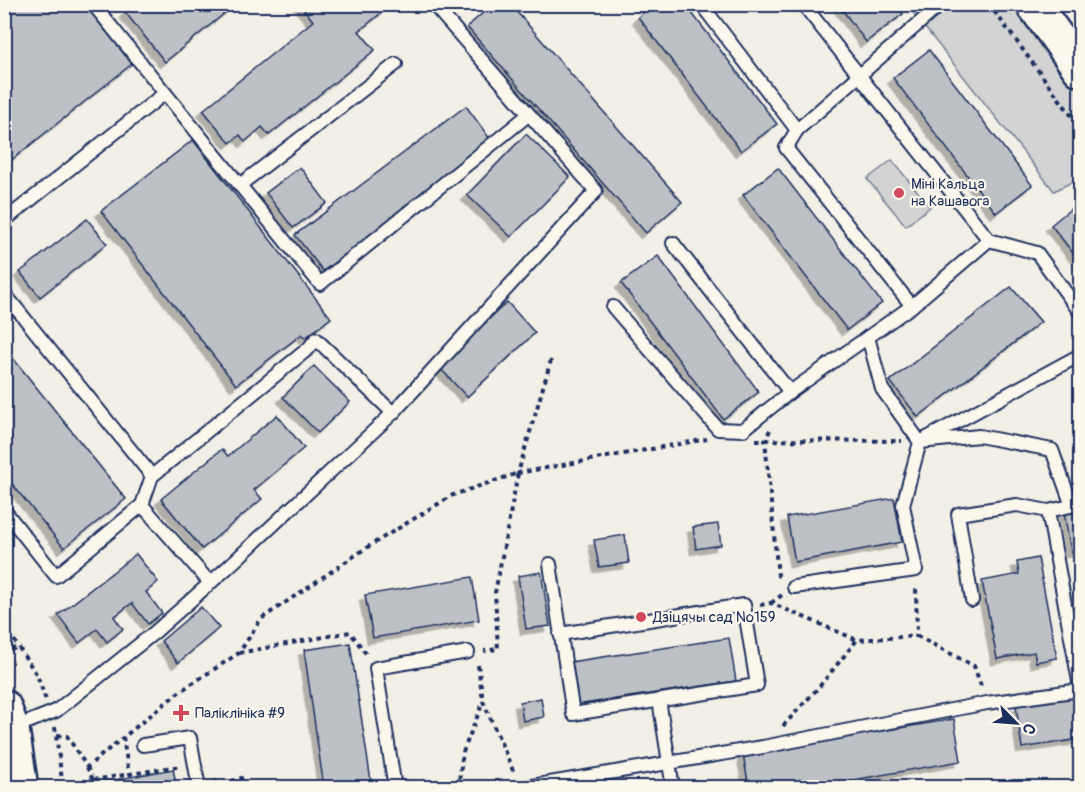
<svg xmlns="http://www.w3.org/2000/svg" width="1085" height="792" viewBox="0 0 1085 792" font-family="Pangolin,sans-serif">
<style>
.green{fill:#d2d3d2;stroke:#768198;stroke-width:1.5}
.building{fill:#bdc0c4;stroke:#1b2f5e;stroke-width:1.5;filter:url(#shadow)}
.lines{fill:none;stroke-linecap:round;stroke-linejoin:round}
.lane-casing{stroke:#1b2f5e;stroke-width:16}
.secondary-casing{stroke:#1b2f5e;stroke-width:38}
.path{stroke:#1b2f5e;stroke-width:4;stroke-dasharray:4.5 4.5;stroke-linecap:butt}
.lane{stroke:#fbf7ec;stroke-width:12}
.secondary{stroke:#fbf7ec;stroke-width:33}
.poi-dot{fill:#d1495b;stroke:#fbf7ec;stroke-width:2}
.labels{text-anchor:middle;stroke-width:4.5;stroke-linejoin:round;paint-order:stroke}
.poi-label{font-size:15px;fill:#1b2f5e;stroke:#fbf7ec;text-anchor:start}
</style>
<defs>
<filter id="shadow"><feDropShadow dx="-5.5" dy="5.5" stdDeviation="0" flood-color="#0004"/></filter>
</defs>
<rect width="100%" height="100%" fill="#f2efe6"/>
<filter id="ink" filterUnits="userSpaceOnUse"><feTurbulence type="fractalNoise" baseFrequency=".0167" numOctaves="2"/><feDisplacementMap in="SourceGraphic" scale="12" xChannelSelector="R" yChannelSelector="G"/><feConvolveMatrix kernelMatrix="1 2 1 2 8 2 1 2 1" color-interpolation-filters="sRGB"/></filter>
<g filter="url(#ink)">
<g class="green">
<path d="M907,5H1021L1080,83V178L1054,191Z"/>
<path d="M892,160L930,207L906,226L867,179Z"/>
</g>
<g class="building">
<path d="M4,4H85L132,64L4,166Z"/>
<path d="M134,4H236L165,62L125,12Z"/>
<path d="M300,4H381L385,10L359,31L375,50L269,135L262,127L245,142L240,135L230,143L203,110L313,21Z"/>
<path d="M493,4H510L682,202L646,233L467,27Z"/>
<path d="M653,4H685L777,124L741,151L638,17Z"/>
<path d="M838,4H896L903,14L866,42Z"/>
<path d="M929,50L1032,185L996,213L893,78Z"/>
<path d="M466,106L493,143L323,271L295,235Z"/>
<path d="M526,134L570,177L511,237L467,195Z"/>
<path d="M193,140L331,318L305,338L302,334L236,385L101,211Z"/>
<path d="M300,167L327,203L293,228L266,193Z"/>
<path d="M778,168L882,303L847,330L743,195Z"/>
<path d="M1080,201V262L1051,225Z"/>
<path d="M87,219L107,244L40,297L20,272Z"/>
<path d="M658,256L759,392L723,419L621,283Z"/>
<path d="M1011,287L1041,322L918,417L890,381Z"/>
<path d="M507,302L535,333L467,397L439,367Z"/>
<path d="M4,347L126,499L64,548L4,474Z"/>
<path d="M314,366L350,402L318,433L283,397Z"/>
<path d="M277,415L304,448L254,490L262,499L202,549L161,499L222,449L228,456Z"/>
<path d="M894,498L902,542L795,562L787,517Z"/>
<path d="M1080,509V551L1071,552L1064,512Z"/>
<path d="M718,524L721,545L696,549L693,527Z"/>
<path d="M625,535L629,563L599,567L594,540Z"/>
<path d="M136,554L158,582L146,592L162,613L148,624L132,603L114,617L123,629L107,642L97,629L79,643L58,615Z"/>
<path d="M1038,558L1057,658L1036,662L1034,652L997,659L982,581L1019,574L1017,562Z"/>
<path d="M541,572L550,626L526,629L518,576Z"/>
<path d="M472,577L479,620L373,638L365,595Z"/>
<path d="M201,607L219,628L178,663L161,641Z"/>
<path d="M729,638L736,681L576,705L570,662Z"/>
<path d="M350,643L372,788H324L304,650Z"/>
<path d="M1080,697V739L1022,748L1016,706Z"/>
<path d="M541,698L544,717L523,721L520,702Z"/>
<path d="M954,719L961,761L808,788H749L743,754Z"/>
<path d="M173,769L177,788H99L98,783Z"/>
</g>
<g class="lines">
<defs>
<g id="lane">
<path d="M93,4L320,284L528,115"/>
<path d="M701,4L797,130"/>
<path d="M803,4L989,240L1037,253L1080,312"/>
<path d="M240,185L396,64"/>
<path d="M4,221L165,93"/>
<path d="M673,243L790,392L912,306L786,148L797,130L941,4"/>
<path d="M4,293L152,476"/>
<path d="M912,306L989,240"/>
<path d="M613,307L718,429L743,430L790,392"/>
<path d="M927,438L1080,355"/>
<path d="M920,442L979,436L1052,450L1072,506"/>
<path d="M1080,504L1048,511L1080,687"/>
<path d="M142,505L210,583"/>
<path d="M4,510L56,576L142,505L152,476L309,348L316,339L393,413"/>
<path d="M550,564L573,714L757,685L744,605L560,634"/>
<path d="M794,587L916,570L903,505L920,442L882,389L868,337"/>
<path d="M972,600L958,514L1017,505L1048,511"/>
<path d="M659,700L673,788"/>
<path d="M13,728L56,711L155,632L226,569L393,413L596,191L433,4"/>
<path d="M143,745L190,738L199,788"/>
<path d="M395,788L376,668L468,652"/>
<path d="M520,788L763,747L987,703L1080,690"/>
</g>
<g id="secondary">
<path d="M1033,4L1080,69"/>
<path d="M4,707L12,729L21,788"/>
</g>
</defs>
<use href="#lane" class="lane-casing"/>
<use href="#secondary" class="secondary-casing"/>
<g class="path">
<path d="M989,4L1080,127"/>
<path d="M551,360L518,473L707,439"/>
<path d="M770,430L765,440L778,576L782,578"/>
<path d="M756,440L902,441"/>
<path d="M771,603L782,595"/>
<path d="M760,605L771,603L857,640"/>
<path d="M4,625L37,675L46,700"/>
<path d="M917,636L974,666L982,689"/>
<path d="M4,649L7,652L19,646"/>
<path d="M239,653L350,632L367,655"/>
<path d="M478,665L483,701L514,773"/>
<path d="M783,726L819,687L857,640L917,636L916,586"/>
<path d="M55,727L63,788"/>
<path d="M57,735L67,736L87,767L179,692L239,653L261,619L366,548L453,495L518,473L495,593L498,649L484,651"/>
<path d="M123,737L129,774"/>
<path d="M87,767L93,780L94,788"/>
<path d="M93,780L180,766"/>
<path d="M214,781L222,784L241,778L245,788"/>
<path d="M458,788L463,752L483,702"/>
<path d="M1049,788L1080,782"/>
</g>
<use href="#lane" class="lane"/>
<use href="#secondary" class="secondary"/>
</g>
</g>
<g class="poi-dot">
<circle cx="899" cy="193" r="6"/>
<circle cx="641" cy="617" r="6"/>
<path d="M178 704h6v6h6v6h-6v6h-6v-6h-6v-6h6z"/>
</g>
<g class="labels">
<g class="poi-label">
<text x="911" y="189">Міні Кальца<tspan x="911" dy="17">на Кашавога</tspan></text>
<text x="653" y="622">Дзіцячы сад №159</text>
<text x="195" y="718">Паліклініка #9</text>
</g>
</g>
<rect width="1085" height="792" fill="none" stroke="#fbf7ec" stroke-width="24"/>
<rect x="12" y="12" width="1061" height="768" fill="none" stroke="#1b2f5e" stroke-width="2" filter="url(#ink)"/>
<g transform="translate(1016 723) rotate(115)" stroke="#fbf7ec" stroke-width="4.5" paint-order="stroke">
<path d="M0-4.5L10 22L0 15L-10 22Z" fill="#1b2f5e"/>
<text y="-9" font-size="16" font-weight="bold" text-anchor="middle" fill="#1b2f5e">С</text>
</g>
</svg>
